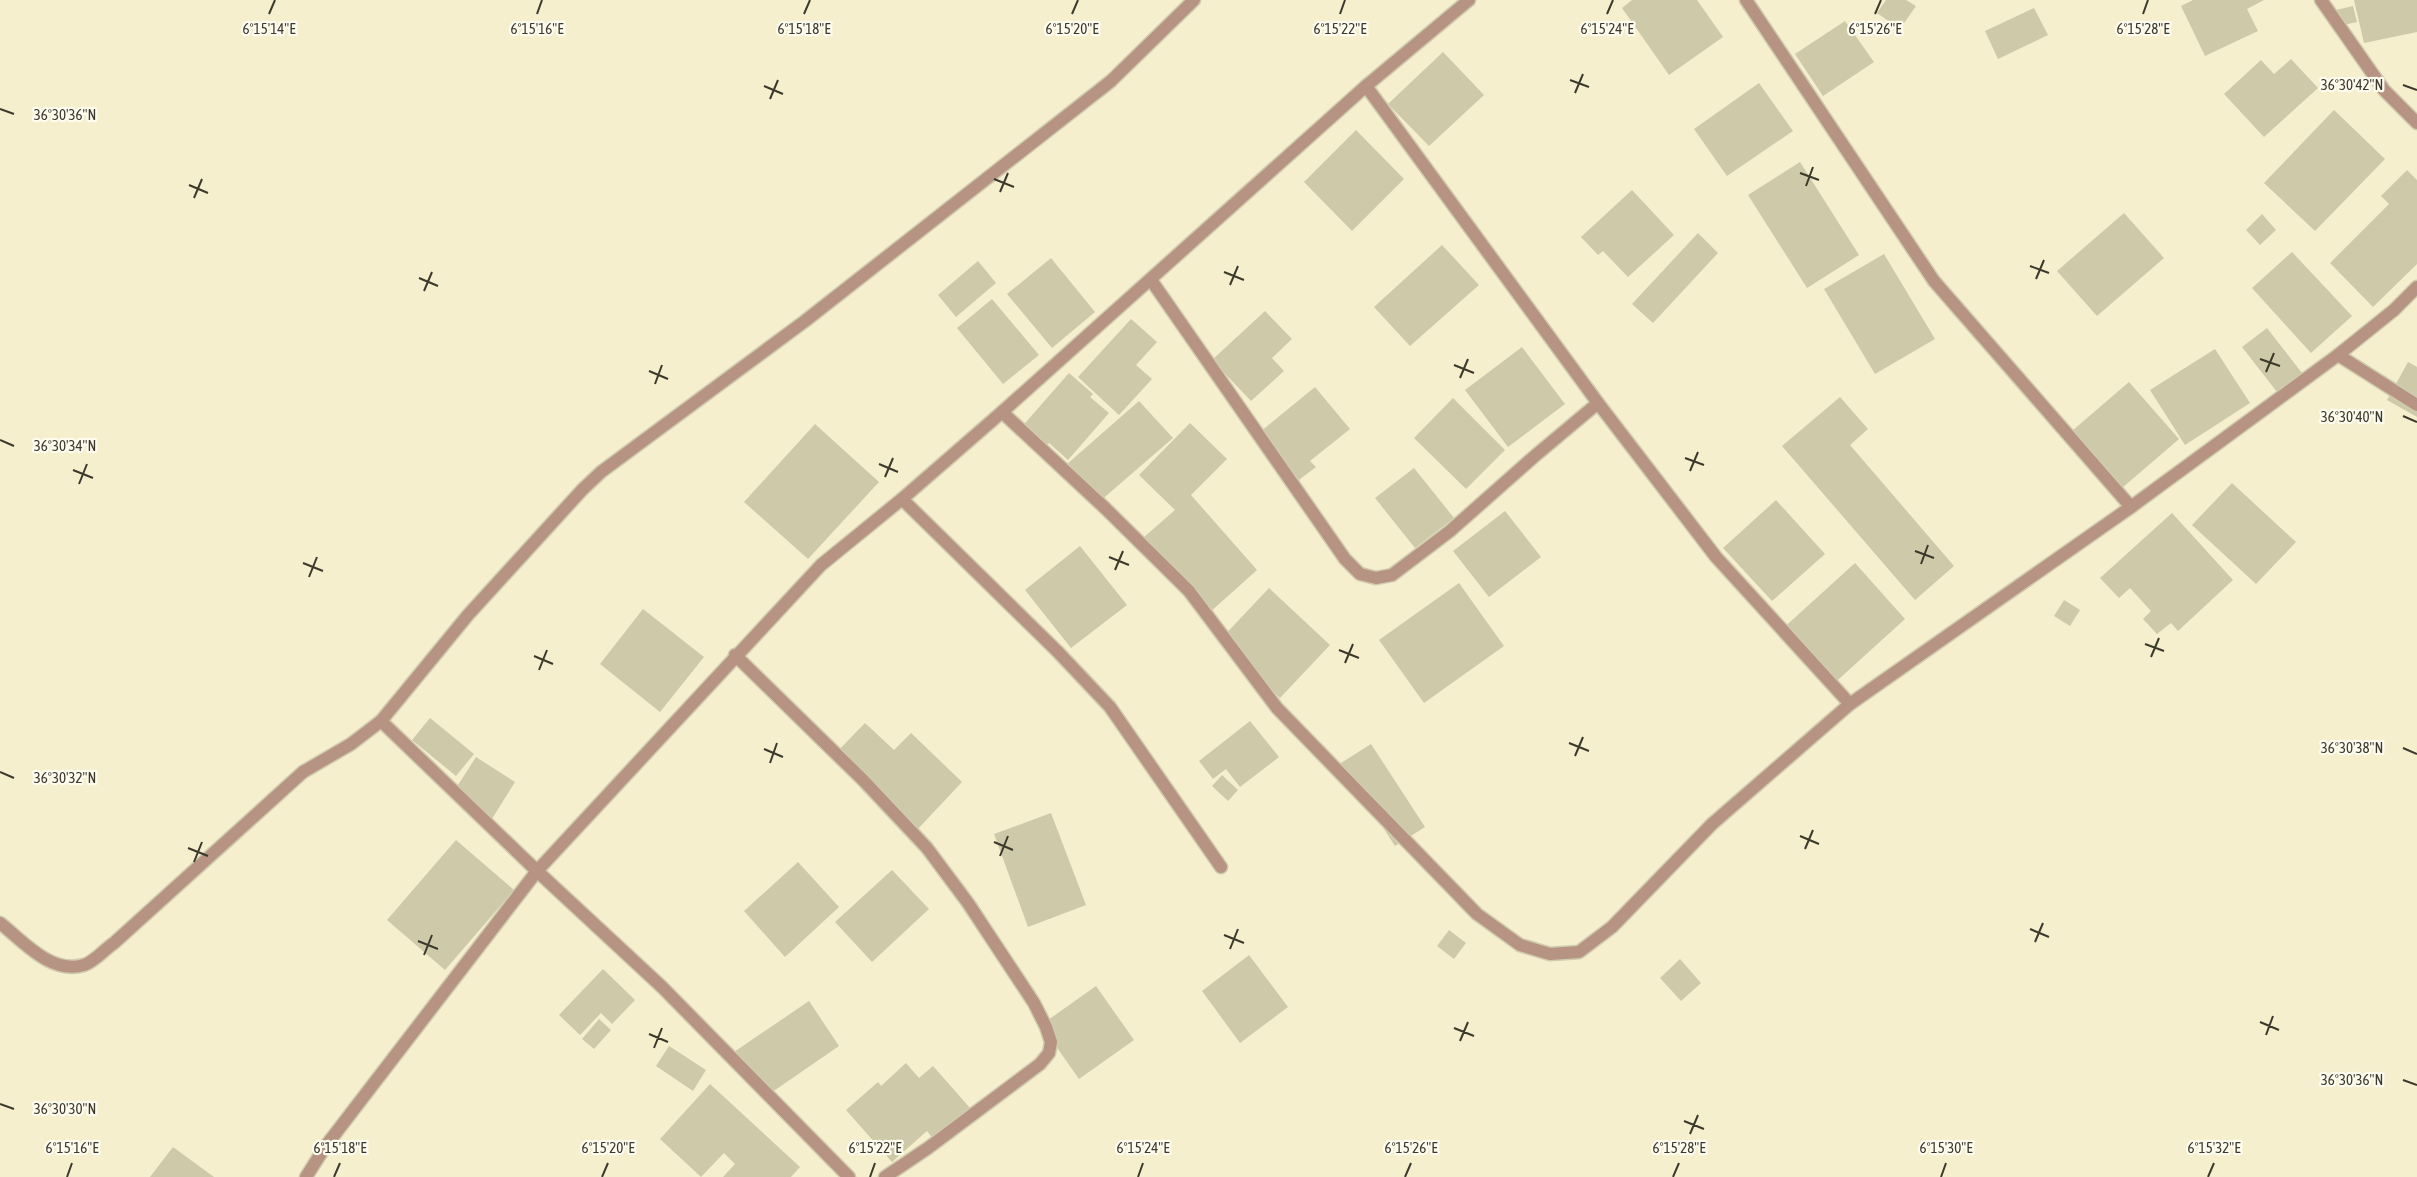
<svg xmlns="http://www.w3.org/2000/svg" width="2417" height="1177" viewBox="0 0 2417 1177" font-family="'Asap Condensed',sans-serif">
<style>
.building{fill:#cec9a9}
.lines{fill:none;stroke-linecap:round;stroke-linejoin:round}
.service-casing{stroke:#d0cbae;stroke-width:15}
.minor-casing{stroke:#d0cbae;stroke-width:15}
.service{stroke:#b69382;stroke-width:12}
.minor{stroke:#b69382;stroke-width:12}
.ticks{fill:none;stroke:#3b392c;stroke-width:2}
.ticks-label{font-size:15px;text-anchor:middle;fill:#3b392c;stroke:#fefcef;stroke-width:4.5;stroke-linejoin:round;paint-order:stroke}
</style>
<rect width="100%" height="100%" fill="#f5efce"/>
<g class="building">
<path d="M1632,0H1697L1723,37L1669,75L1622,8Z"/>
<path d="M1886,0H1906L1916,6L1900,29L1877,13Z"/>
<path d="M2193,0H2264L2247,9L2258,31L2205,56L2181,6Z"/>
<path d="M2354,0H2417V32L2364,43Z"/>
<path d="M2353,6L2357,22L2339,26L2336,10Z"/>
<path d="M2034,8L2048,35L1998,59L1985,31Z"/>
<path d="M1845,21L1874,62L1823,96L1795,54Z"/>
<path d="M1443,52L1484,95L1429,146L1388,104Z"/>
<path d="M2291,59L2318,88L2264,137L2224,94L2261,60L2274,74Z"/>
<path d="M1759,83L1793,131L1727,176L1694,129Z"/>
<path d="M2334,110L2385,159L2315,231L2264,183Z"/>
<path d="M1356,130L1404,179L1352,231L1304,182Z"/>
<path d="M1800,162L1859,255L1807,288L1748,195Z"/>
<path d="M2407,170L2417,180V264L2373,307L2330,263L2389,204L2381,196Z"/>
<path d="M1632,190L1674,235L1628,277L1603,251L1598,255L1581,237Z"/>
<path d="M2124,213L2164,258L2097,316L2057,271Z"/>
<path d="M2262,214L2276,230L2260,245L2246,230Z"/>
<path d="M1698,233L1718,253L1653,323L1632,304Z"/>
<path d="M1442,245L1479,285L1410,346L1374,307Z"/>
<path d="M2292,252L2352,316L2311,353L2252,288Z"/>
<path d="M1884,254L1935,339L1875,374L1824,289Z"/>
<path d="M1051,258L1095,312L1052,348L1007,294Z"/>
<path d="M978,261L996,283L956,317L938,295Z"/>
<path d="M992,299L1039,355L1003,384L957,328Z"/>
<path d="M1265,311L1292,339L1272,358L1284,371L1251,401L1212,360Z"/>
<path d="M1131,319L1157,342L1136,365L1152,379L1119,415L1078,377Z"/>
<path d="M2267,328L2302,373L2277,392L2242,347Z"/>
<path d="M1522,347L1565,404L1508,447L1465,390Z"/>
<path d="M2215,349L2250,403L2185,445L2150,390Z"/>
<path d="M2408,362L2417,367V417L2387,400Z"/>
<path d="M1069,373L1093,394L1090,397L1109,413L1068,460L1049,443L1043,451L1019,430Z"/>
<path d="M2129,382L2179,439L2115,494L2065,437Z"/>
<path d="M1315,387L1350,429L1310,461L1316,467L1299,480L1260,432Z"/>
<path d="M1840,397L1868,429L1850,445L1954,566L1915,600L1782,446Z"/>
<path d="M1453,398L1505,450L1466,489L1414,438Z"/>
<path d="M1139,401L1173,438L1099,502L1066,465Z"/>
<path d="M1190,423L1227,459L1191,495L1257,570L1209,613L1143,538L1175,510L1139,475Z"/>
<path d="M815,424L879,482L808,559L744,502Z"/>
<path d="M1414,468L1454,518L1415,548L1375,498Z"/>
<path d="M2232,483L2296,542L2256,584L2192,525Z"/>
<path d="M1776,500L1825,554L1772,601L1723,548Z"/>
<path d="M1505,511L1541,557L1489,597L1453,551Z"/>
<path d="M2172,513L2233,580L2178,631L2171,623L2157,634L2143,619L2151,611L2130,588L2119,598L2100,578Z"/>
<path d="M1080,546L1127,605L1071,648L1025,590Z"/>
<path d="M1855,563L1905,619L1829,688L1779,632Z"/>
<path d="M1459,583L1504,646L1424,703L1379,640Z"/>
<path d="M1269,588L1330,645L1280,698L1219,641Z"/>
<path d="M2064,600L2080,610L2070,626L2054,616Z"/>
<path d="M643,609L704,657L660,712L600,664Z"/>
<path d="M430,718L474,754L456,776L412,740Z"/>
<path d="M1250,721L1279,757L1240,787L1226,769L1213,779L1199,761Z"/>
<path d="M865,723L894,750L911,733L962,782L915,832L834,755Z"/>
<path d="M1371,744L1425,827L1395,846L1341,763Z"/>
<path d="M476,757L515,782L490,822L451,796Z"/>
<path d="M1222,775L1238,790L1228,801L1212,786Z"/>
<path d="M1051,813L1086,905L1028,927L994,834Z"/>
<path d="M456,840L514,890L445,970L387,920Z"/>
<path d="M798,862L839,907L785,957L744,911Z"/>
<path d="M892,870L929,909L872,962L835,922Z"/>
<path d="M1449,930L1466,943L1454,959L1437,946Z"/>
<path d="M1249,955L1288,1007L1240,1043L1202,991Z"/>
<path d="M1680,959L1701,983L1681,1001L1660,978Z"/>
<path d="M603,969L635,1000L612,1024L601,1013L580,1035L559,1015Z"/>
<path d="M1096,986L1134,1040L1079,1079L1041,1025Z"/>
<path d="M809,1001L839,1046L765,1097L734,1052Z"/>
<path d="M599,1019L611,1030L594,1049L582,1039Z"/>
<path d="M669,1046L706,1070L693,1091L656,1066Z"/>
<path d="M906,1063L919,1078L933,1066L970,1108L934,1140L927,1131L892,1162L846,1110L878,1082L881,1086Z"/>
<path d="M710,1084L800,1167L791,1177H723L735,1164L724,1153L701,1177L660,1139Z"/>
<path d="M173,1147L214,1177H150Z"/>
</g>
<g class="lines">
<defs>
<path id="service" d="M0,923C23,941 51,975 84,965C94,962 105,949 114,943L303,772L351,744L381,721"/>
<g id="minor">
<path d="M1746,0L1934,281L2131,507"/>
<path d="M2321,0L2384,90L2417,123"/>
<path d="M1366,86L1598,403L1716,557L1850,704"/>
<path d="M1151,280L1345,559L1360,574L1376,578L1392,575L1450,531L1536,455L1598,403"/>
<path d="M2338,355L2417,405"/>
<path d="M1002,412L1106,509L1189,591L1277,708L1477,914L1520,945L1550,954L1579,952L1612,927L1712,824L1850,704L2131,507L2338,355L2394,310L2417,287"/>
<path d="M902,499L1058,652L1110,707L1221,867"/>
<path d="M735,655L864,781L927,848L968,903L1034,1003L1046,1027L1051,1042L1049,1053L1040,1064L928,1148L885,1177"/>
<path d="M306,1177L325,1147L537,871L821,565L902,499L1002,412L1366,86L1469,0"/>
<path d="M849,1177L662,987L537,871L381,721L468,615L582,490L601,472L805,321L1111,81L1194,0"/>
</g>
</defs>
<use href="#service" class="service-casing"/>
<use href="#minor" class="minor-casing"/>
<use href="#service" class="service"/>
<use href="#minor" class="minor"/>
</g>
<path class="ticks" d="M269,14L275,0M537,14L542,0M804,14L810,0M1072,14L1078,0M1340,14L1345,0M1607,14L1613,0M1875,14L1881,0M2143,14L2148,0M1570,80L1589,87M2403,85L2417,90M764,86L783,94M1575,93L1583,74M770,99L778,80M0,109L14,114M1800,173L1819,180M994,179L1014,187M189,185L208,193M1806,186L1813,167M1000,192L1008,173M194,198L202,179M2030,266L2049,273M1224,272L1244,280M419,278L438,286M2036,279L2044,260M1230,285L1238,266M424,291L432,272M2260,359L2280,366M1454,365L1474,373M649,371L668,379M2266,372L2274,353M1460,378L1468,359M655,384L662,365M2403,416L2417,422M0,440L14,446M1685,458L1704,465M879,464L898,472M73,470L93,478M1690,471L1698,452M885,477L893,458M79,484L87,464M1915,551L1934,558M1109,557L1129,565M303,563L323,571M1921,564L1928,545M1115,570L1123,551M309,577L317,557M2145,644L2164,651M1339,650L1359,658M534,656L553,664M2151,657L2159,638M1345,663L1353,644M539,670L547,650M1569,743L1589,751M2403,748L2417,754M764,749L783,757M1575,756L1583,737M770,763L777,743M0,772L14,778M1800,836L1819,844M994,842L1013,850M188,848L208,856M1805,849L1813,830M1000,856L1008,836M194,862L202,842M2030,929L2049,937M1224,935L1244,943M418,941L438,949M2035,942L2043,923M1230,949L1238,929M424,955L432,935M2260,1022L2279,1030M1454,1028L1474,1036M649,1034L668,1042M2266,1035L2273,1016M1460,1041L1468,1022M654,1048L662,1028M2403,1080L2417,1085M0,1104L14,1109M1684,1121L1704,1129M1690,1134L1698,1115M67,1177L72,1163M334,1177L340,1163M602,1177L608,1163M870,1177L875,1163M1138,1177L1143,1163M1405,1177L1411,1163M1673,1177L1679,1163M1941,1177L1946,1163M2208,1177L2214,1163"/>
<g class="ticks-label">
<text x="269" y="34">6°15'14"E</text>
<text x="537" y="34">6°15'16"E</text>
<text x="804" y="34">6°15'18"E</text>
<text x="1072" y="34">6°15'20"E</text>
<text x="1340" y="34">6°15'22"E</text>
<text x="1607" y="34">6°15'24"E</text>
<text x="1875" y="34">6°15'26"E</text>
<text x="2143" y="34">6°15'28"E</text>
<text x="2352" y="90">36°30'42"N</text>
<text x="65" y="120">36°30'36"N</text>
<text x="2352" y="422">36°30'40"N</text>
<text x="65" y="451">36°30'34"N</text>
<text x="2352" y="753">36°30'38"N</text>
<text x="65" y="783">36°30'32"N</text>
<text x="2352" y="1085">36°30'36"N</text>
<text x="65" y="1114">36°30'30"N</text>
<text x="72" y="1153">6°15'16"E</text>
<text x="340" y="1153">6°15'18"E</text>
<text x="608" y="1153">6°15'20"E</text>
<text x="875" y="1153">6°15'22"E</text>
<text x="1143" y="1153">6°15'24"E</text>
<text x="1411" y="1153">6°15'26"E</text>
<text x="1679" y="1153">6°15'28"E</text>
<text x="1946" y="1153">6°15'30"E</text>
<text x="2214" y="1153">6°15'32"E</text>
</g>
</svg>
